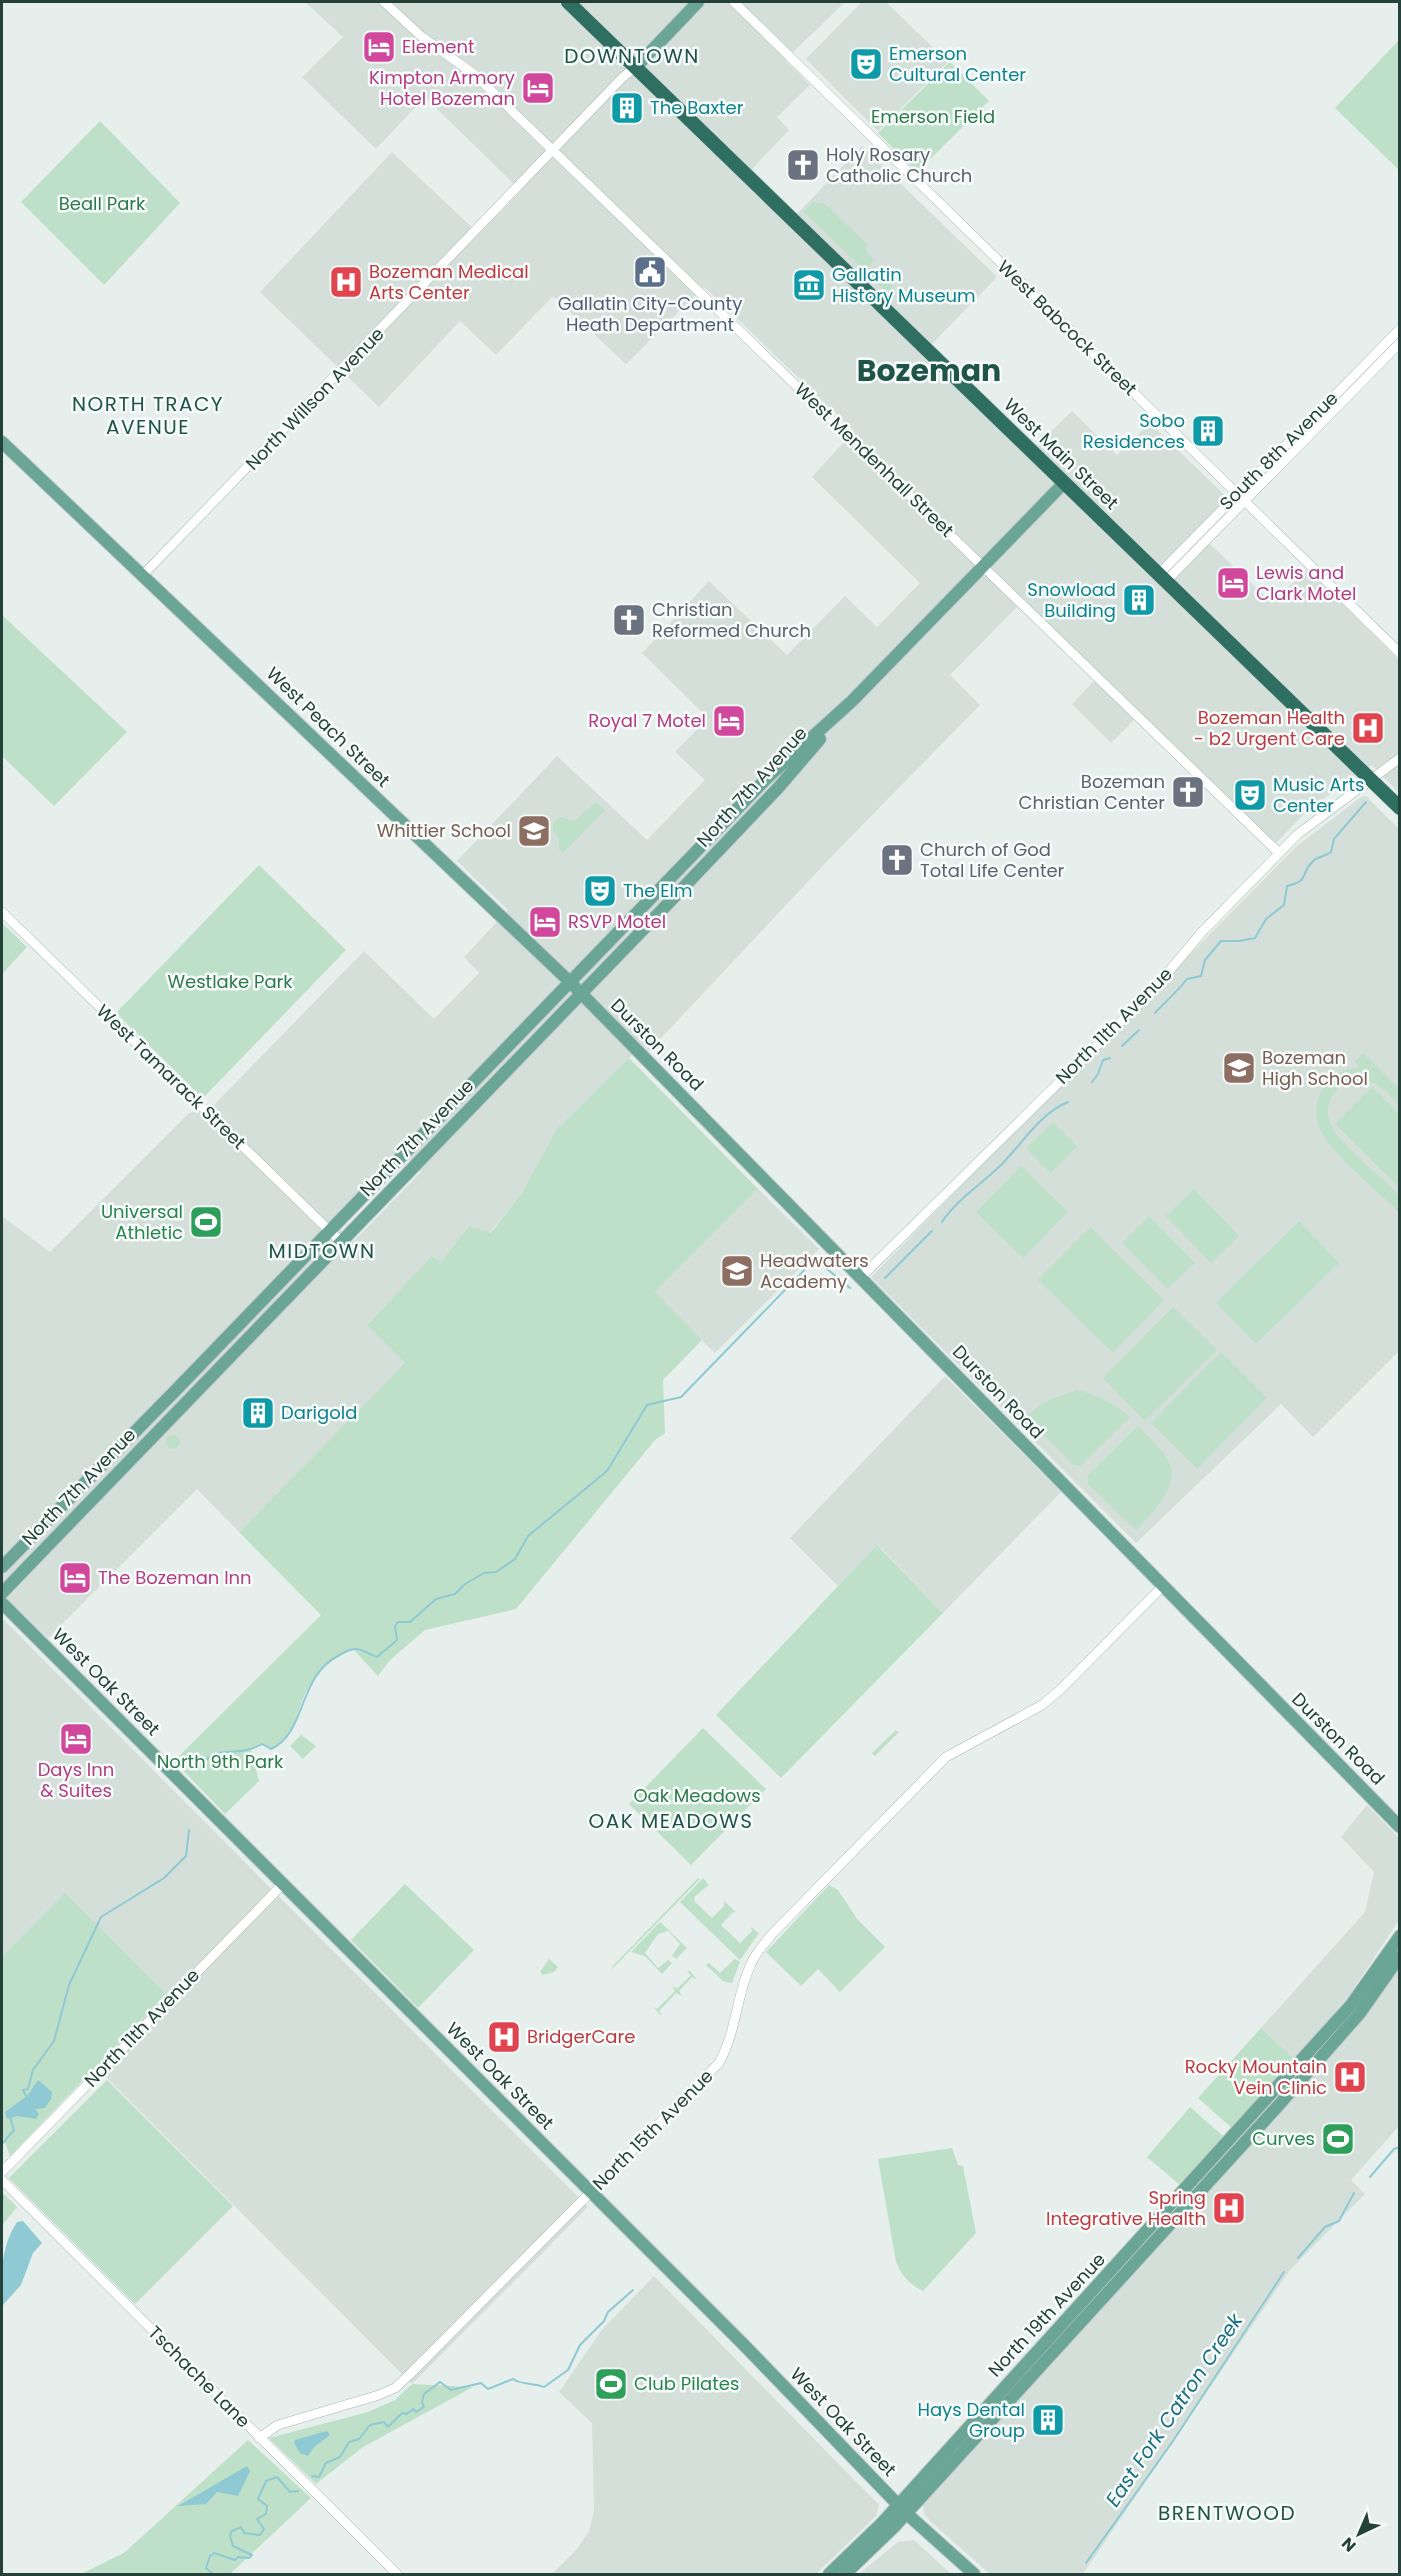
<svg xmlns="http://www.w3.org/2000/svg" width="1401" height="2576" viewBox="0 0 1401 2576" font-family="Poppins,sans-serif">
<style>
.built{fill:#d4dfda;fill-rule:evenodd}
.green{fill:#bfe0c8}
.water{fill:#8ec9d4}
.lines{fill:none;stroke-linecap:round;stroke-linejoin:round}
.stream{stroke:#8ec9d4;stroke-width:2}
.minor-casing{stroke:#a8b8b2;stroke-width:10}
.major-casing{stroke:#c2cac8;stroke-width:14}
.highway-casing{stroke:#c2cac8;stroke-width:15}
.minor{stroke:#fff;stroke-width:9}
.major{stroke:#6aa596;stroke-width:12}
.highway{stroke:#2f6f62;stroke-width:14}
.labels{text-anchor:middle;stroke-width:5;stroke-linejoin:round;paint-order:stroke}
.hotel-label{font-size:18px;fill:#b23c85;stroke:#f7fbf9;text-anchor:start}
.culture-label{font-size:18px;fill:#0d838f;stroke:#f7fbf9;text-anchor:start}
.park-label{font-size:18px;fill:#2d7a4b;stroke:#f7fbf9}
.worship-label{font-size:18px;fill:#5b616d;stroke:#f7fbf9;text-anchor:start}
.health-label{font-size:18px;fill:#be3a42;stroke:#f7fbf9;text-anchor:end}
.service-label{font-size:18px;fill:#4e5e75;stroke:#f7fbf9}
.street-label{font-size:18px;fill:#24423a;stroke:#f7fbf9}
.education-label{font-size:18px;fill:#785e54;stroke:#f7fbf9;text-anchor:start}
.leisure-label{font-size:18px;fill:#27864d;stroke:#f7fbf9;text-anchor:end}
.neighbourhood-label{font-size:20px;letter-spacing:1.5px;fill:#1f5548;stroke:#f7fbf9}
.water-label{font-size:20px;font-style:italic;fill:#1c6f80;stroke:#f7fbf9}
.town-label{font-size:30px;font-weight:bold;fill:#1f5548;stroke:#f7fbf9}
</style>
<rect width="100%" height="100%" fill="#e6efeb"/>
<g class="built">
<path d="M305,2H845L785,60L810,85L777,117L789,130L752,169L797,214L862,146L997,277L932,344L1037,445L1072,411L1117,455L1150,423L1238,508L1207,541L1272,603L1307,569L1399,660V793L1372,765L1309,809L1272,847L1137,717L1111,743L1072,704L1097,678L1020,604L950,675L980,705L832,856L649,1051L642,1045L558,1129L523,1191L490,1233L468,1227L441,1262L432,1257L367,1325L405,1363L239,1532L197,1489L48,1638L2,1594V1216L50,1252L189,1113L211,1108L364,951L434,1019L479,973L464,957L508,910L457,861L557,756L647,840L705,780L675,752L708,718L642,653L709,581L787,655L845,596L877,627L920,583L812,477L854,431L704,287L626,364L553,296L496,355L460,321L379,407L260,292L392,152L479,234L521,191L425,97L376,149L302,77L343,37ZM400,1151L421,1172L353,1242L332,1222Z"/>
<path d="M862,2H886L948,62L878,131L806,59Z"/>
<path d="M1366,796L1399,829V1351L1313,1437L1281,1404L1136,1543L871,1277L1297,846L1361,797Z"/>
<path d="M758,1189L819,1249L715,1353L654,1293Z"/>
<path d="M945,1376L1061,1492L943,1613L878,1545L838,1586L790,1538Z"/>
<path d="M2,1618L588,2207L412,2384L96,2067L166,1994L65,1894L4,1954L2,1964Z"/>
<path d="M1367,1805L1399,1838V1920L1350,1994L1296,2060L1261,2028L1365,1912L1374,1872L1341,1837Z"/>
<path d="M1399,1967V2126L1351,2180L1365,2194L1290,2270L1083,2574H990L931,2522L924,2514L923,2500Z"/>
<path d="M654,2276L879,2505L876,2516L816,2574H552L577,2549L589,2531L594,2512L592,2423L559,2392L601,2331Z"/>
<path d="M914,2540L951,2574H859L898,2542Z"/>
</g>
<g class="green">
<path d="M1399,40V170L1335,108Z"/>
<path d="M950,62L989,101L917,172L878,133Z"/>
<path d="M100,121L180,203L104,285L21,202Z"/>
<path d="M813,202L825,204L867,244L866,250L874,261L865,271L804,212Z"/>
<path d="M878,270L892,283L891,297L871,277Z"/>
<path d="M2,615L127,732L54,806L2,756Z"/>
<path d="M596,802L605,810L563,853L559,849V838L553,832V823L561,817L575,821Z"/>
<path d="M259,865L346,950L203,1098L116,1013Z"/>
<path d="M2,923L27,947L2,974Z"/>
<path d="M1363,1053L1399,1089V1105C1391,1097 1382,1086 1371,1082C1345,1072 1319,1099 1331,1125C1339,1143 1383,1179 1399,1195V1212C1379,1192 1330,1153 1320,1129C1314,1117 1315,1102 1322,1090C1330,1075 1344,1069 1360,1067L1355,1062Z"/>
<path d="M629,1058L758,1189L655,1292L702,1340L663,1380L665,1433L655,1440L516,1609L425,1630L390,1660L378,1676L353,1649C331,1659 316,1672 305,1694C296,1714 294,1739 271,1749L262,1744L251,1750L259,1781L225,1814L174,1761L321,1615L239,1532L405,1363L367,1325L432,1256L441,1262L469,1226L491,1233L523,1191L557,1129Z"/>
<path d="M1372,1087L1399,1113V1187L1335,1124Z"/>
<path d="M1053,1122L1077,1146L1050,1173L1026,1148Z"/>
<path d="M1021,1166L1068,1212L1023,1258L976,1212Z"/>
<path d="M1194,1189L1239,1236L1211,1263L1166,1216Z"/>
<path d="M1149,1216L1195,1263L1167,1289L1122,1243Z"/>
<path d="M1299,1221L1339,1263L1256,1344L1216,1303Z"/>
<path d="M1090,1227L1164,1300L1113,1353L1038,1280Z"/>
<path d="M1173,1307L1217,1350L1145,1421L1103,1378Z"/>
<path d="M1221,1352L1267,1398L1197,1469L1151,1423Z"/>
<path d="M1077,1390C1098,1395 1113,1403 1130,1417L1080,1466L1074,1465L1025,1417L1044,1402Z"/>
<path d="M1138,1426C1148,1437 1162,1449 1169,1462C1181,1485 1151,1515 1136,1530L1088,1484V1475Z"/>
<circle cx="173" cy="1442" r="7"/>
<path d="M877,1545L943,1613L781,1778L716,1715Z"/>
<path d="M703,1728L766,1789L691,1865L629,1804Z"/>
<path d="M896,1730L899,1732L875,1756L872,1753Z"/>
<path d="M301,1735L316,1746L303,1759L290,1746Z"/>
<path d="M698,1878L700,1879L612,1969V1967Z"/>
<path d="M703,1878L709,1885L694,1897L695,1902L712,1918L724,1906V1901L736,1912L732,1913L721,1925L740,1943L752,1931L751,1927L759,1933L740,1960L680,1902Z"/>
<path d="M405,1884L474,1950L418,2008L351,1940Z"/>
<path d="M829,1885L838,1890L858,1920L885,1947L840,1992L818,1969L801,1986L766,1952Z"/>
<path d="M65,1893L166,1994L10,2156L2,2135V1964L4,1954Z"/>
<path d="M660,1922L687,1948L676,1959L672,1956L680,1944L668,1931L658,1934L645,1953L658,1968L668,1960L672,1963L662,1974L645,1956L631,1952Z"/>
<path d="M549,1959L558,1967L554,1972L543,1975L540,1972Z"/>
<path d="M735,1959L740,1962L732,1983L723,1981L706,1965L709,1963L720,1973Z"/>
<path d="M687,1971H690L697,1980L692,1977L679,1991L682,1996L676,1993L659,2011L662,2015H660L653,2006L657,2009L675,1991L672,1986L677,1989L691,1975Z"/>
<path d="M1261,2028L1296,2060L1233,2129L1198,2098Z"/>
<path d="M107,2080L233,2206L135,2304L9,2178Z"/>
<path d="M1190,2107L1223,2136L1180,2185L1147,2157Z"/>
<path d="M952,2148L958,2165L963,2166L976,2233L923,2291C909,2284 902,2276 896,2262L878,2159Z"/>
<path d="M2,2192L17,2207L2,2225Z"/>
<path d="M412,2384L473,2387L363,2447L316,2484L269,2438L368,2412L395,2400Z"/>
<path d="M248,2440L311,2498L230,2574H81L124,2553Z"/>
</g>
<g class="water">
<path d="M38,2080L52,2092L51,2099L45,2108L35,2109L39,2114L36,2119L18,2116L7,2119L5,2112L27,2096Z"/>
<path d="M23,2221L42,2243L33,2253L21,2285L2,2306C1,2276 0,2248 17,2222Z"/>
<path d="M327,2431L330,2435L313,2448L308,2456L300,2453L294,2443L295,2440Z"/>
<path d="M247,2466L250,2471L238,2496L217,2492L206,2504L178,2506Z"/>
</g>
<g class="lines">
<g class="stream">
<path d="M2,3L3,2"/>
<path d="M1155,1013C1166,1001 1178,991 1187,979L1201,976L1205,960L1221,941H1239L1255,938L1266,919L1284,905L1287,886C1311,880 1299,875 1313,861C1318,856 1325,857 1331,852L1334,839L1366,802"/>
<path d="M1122,1046L1139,1030"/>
<path d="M1092,1082L1098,1074L1103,1060L1110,1058"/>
<path d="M942,1222C956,1200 983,1183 1001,1165C1022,1144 1040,1113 1068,1102"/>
<path d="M885,1278L932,1231"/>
<path d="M199,1769C216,1741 234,1760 262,1744L271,1749C306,1734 298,1676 338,1656C343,1653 349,1649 355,1649C364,1649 369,1655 377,1657L397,1640L395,1626L398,1622H410L436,1599L455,1594L465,1584L484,1573L496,1572L515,1559L528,1536L607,1471L647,1405L681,1397L815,1259L850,1288"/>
<path d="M26,2096L23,2090L28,2089L33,2070L54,2041L69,1985L101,1917L164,1878L186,1856L189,1830"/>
<path d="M2,2144L14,2130L10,2117"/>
<path d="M1370,2177L1394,2149L1400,2147"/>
<path d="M2,2201L3,2197"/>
<path d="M1298,2258L1325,2227L1339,2221L1354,2193"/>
<path d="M312,2476L319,2477L326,2463L340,2457L349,2442L359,2439L370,2425L384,2422L388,2427L402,2413L407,2414L413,2409L416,2412L424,2407L422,2402L424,2394L440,2382L451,2390L481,2383L488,2389L513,2379C522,2385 533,2383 544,2387L568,2370L580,2345L604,2321L608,2312L633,2290"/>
<path d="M1086,2563L1173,2441L1284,2272"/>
<path d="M213,2574L206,2568L210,2556L214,2553L235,2560L238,2557L249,2558L252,2555L233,2546L230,2536L232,2531L241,2527L244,2533L260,2535L264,2529L257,2519L266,2514L267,2506L258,2499L266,2481L277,2477L290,2492L298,2491"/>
</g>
<defs>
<g id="minor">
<path d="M384,2L422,37L474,74L1279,853"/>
<path d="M734,2L1400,653"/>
<path d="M1159,574L1400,329"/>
<path d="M143,575L623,77L636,67"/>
<path d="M1166,581L1400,343"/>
<path d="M2,912L341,1242"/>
<path d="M860,1278L1153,990L1202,932L1298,834L1400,758"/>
<path d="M2,2172L283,1884"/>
<path d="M2,2180L397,2574"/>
<path d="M259,2438L278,2425L379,2395L395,2388L411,2373L719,2063C737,2030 736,1996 751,1964C756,1952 765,1943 773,1933L946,1757L1042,1705L1060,1690L1163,1586"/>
</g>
<g id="major">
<path d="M636,67L698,2"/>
<path d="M2,442L570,982L1400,1827"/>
<path d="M2,1567L175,1391L767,778L852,701L1064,483"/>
<path d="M2,1593L660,912L778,788L820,739"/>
<path d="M2,1603L744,2345L906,2513L974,2574"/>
<path d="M829,2574L882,2523L1351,2005L1400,1936"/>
<path d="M845,2574L894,2527L1277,2107L1360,2013L1400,1956"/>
</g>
<path id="highway" d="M568,2L1400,808"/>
</defs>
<use href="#minor" class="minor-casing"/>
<use href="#major" class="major-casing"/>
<use href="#highway" class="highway-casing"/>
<use href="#minor" class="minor"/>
<use href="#major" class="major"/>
<use href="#highway" class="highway"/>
</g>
<defs>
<symbol id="hotel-square" viewBox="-11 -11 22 22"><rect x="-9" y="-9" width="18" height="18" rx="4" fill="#d1479c" stroke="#f7fbf9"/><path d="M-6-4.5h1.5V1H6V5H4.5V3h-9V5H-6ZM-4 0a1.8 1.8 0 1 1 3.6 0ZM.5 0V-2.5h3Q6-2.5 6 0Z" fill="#fff"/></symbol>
<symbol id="theatre-square" viewBox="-11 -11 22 22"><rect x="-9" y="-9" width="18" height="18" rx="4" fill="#0f9aa8" stroke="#f7fbf9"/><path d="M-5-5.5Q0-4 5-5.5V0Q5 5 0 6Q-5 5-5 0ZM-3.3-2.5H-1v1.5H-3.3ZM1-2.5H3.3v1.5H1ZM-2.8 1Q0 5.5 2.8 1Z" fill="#fff"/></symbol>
<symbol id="building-square" viewBox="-11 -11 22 22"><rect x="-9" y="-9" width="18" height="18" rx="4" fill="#0f9aa8" stroke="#f7fbf9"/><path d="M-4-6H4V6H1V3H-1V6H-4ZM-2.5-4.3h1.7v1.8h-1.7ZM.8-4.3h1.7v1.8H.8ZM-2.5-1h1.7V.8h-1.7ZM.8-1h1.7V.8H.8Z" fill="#fff"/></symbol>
<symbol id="church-square" viewBox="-11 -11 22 22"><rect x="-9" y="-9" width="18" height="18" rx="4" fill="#6b7280" stroke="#f7fbf9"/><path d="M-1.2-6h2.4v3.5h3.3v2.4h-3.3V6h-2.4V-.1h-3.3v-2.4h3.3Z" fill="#fff"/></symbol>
<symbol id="civic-square" viewBox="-11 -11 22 22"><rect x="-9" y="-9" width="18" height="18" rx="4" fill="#5c6f8a" stroke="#f7fbf9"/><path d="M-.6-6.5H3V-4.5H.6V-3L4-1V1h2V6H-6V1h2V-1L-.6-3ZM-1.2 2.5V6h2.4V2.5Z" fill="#fff"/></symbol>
<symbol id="hospital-square" viewBox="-11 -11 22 22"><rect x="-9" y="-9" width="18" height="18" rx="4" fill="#e0444e" stroke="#f7fbf9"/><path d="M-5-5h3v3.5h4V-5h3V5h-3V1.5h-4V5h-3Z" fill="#fff"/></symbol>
<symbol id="museum-square" viewBox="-11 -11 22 22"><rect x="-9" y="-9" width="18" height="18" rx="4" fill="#0f9aa8" stroke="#f7fbf9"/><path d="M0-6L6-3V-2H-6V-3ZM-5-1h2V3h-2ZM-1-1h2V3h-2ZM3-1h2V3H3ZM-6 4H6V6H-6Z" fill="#fff"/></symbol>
<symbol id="school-square" viewBox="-11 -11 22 22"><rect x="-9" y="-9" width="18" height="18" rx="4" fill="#8d6e63" stroke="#f7fbf9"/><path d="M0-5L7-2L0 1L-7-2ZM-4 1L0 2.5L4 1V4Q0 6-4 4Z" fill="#fff"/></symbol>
<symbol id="stadium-square" viewBox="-11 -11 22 22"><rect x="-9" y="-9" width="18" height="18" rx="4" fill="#2e9e5b" stroke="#f7fbf9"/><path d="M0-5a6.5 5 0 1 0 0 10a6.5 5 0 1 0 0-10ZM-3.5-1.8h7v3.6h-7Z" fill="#fff"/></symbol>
</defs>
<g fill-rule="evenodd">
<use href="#hotel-square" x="360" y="28" width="38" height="38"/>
<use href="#theatre-square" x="847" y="45" width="38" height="38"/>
<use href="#hotel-square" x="519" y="69" width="38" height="38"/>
<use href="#building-square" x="608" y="89" width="38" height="38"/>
<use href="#church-square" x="784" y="146" width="38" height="38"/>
<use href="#civic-square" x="631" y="253" width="38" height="38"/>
<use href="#hospital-square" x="327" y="263" width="38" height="38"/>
<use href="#museum-square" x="790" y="266" width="38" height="38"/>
<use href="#building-square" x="1189" y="412" width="38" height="38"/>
<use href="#hotel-square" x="1214" y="564" width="38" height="38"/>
<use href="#building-square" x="1120" y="581" width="38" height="38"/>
<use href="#church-square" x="610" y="601" width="38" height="38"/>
<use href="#hotel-square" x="710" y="702" width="38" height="38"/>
<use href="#hospital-square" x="1349" y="709" width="38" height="38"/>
<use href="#church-square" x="1169" y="773" width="38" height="38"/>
<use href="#theatre-square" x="1231" y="776" width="38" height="38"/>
<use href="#school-square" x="515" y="812" width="38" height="38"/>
<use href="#church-square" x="878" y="841" width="38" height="38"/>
<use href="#theatre-square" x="581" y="872" width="38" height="38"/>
<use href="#hotel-square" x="526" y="903" width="38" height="38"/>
<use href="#school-square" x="1220" y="1049" width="38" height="38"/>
<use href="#stadium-square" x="187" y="1203" width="38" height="38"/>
<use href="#school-square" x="718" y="1252" width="38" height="38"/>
<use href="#building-square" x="239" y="1394" width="38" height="38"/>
<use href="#hotel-square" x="56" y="1559" width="38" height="38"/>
<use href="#hotel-square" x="57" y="1720" width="38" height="38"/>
<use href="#hospital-square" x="485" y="2018" width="38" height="38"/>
<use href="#hospital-square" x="1331" y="2058" width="38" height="38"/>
<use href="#stadium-square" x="1319" y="2120" width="38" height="38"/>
<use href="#hospital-square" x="1210" y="2189" width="38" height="38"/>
<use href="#stadium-square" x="592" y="2365" width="38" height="38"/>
<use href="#building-square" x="1029" y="2401" width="38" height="38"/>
</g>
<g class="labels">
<g class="hotel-label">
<text x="402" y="53">Element</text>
<text x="515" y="84" text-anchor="end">Kimpton Armory<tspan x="515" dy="21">Hotel Bozeman</tspan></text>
<text x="1256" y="579">Lewis and<tspan x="1256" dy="21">Clark Motel</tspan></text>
<text x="706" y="727" text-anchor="end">Royal 7 Motel</text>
<text x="568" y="928">RSVP Motel</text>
<text x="98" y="1584">The Bozeman Inn</text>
<text x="76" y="1776" text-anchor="middle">Days Inn<tspan x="76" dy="21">&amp; Suites</tspan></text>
</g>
<g class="culture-label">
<text x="889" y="60">Emerson<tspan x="889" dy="21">Cultural Center</tspan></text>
<text x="650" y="114">The Baxter</text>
<text x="832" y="281">Gallatin<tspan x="832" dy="21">History Museum</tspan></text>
<text x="1185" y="427" text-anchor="end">Sobo<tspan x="1185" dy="21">Residences</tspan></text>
<text x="1116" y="596" text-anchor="end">Snowload<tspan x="1116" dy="21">Building</tspan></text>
<text x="1273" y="791">Music Arts<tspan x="1273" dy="21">Center</tspan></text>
<text x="623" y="897">The Elm</text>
<text x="281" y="1419">Darigold</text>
<text x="1025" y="2416" text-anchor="end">Hays Dental<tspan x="1025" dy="21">Group</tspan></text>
</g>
<g class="park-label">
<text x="933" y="123">Emerson Field</text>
<text x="102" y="210">Beall Park</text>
<text x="230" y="988">Westlake Park</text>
<text x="220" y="1768">North 9th Park</text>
<text x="697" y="1802">Oak Meadows</text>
</g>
<g class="worship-label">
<text x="826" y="161">Holy Rosary<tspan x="826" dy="21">Catholic Church</tspan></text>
<text x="652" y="616">Christian<tspan x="652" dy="21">Reformed Church</tspan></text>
<text x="1165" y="788" text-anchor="end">Bozeman<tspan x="1165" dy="21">Christian Center</tspan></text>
<text x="920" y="856">Church of God<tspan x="920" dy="21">Total Life Center</tspan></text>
</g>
<g class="health-label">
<text x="369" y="278" text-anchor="start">Bozeman Medical<tspan x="369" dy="21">Arts Center</tspan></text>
<text x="1345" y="724">Bozeman Health<tspan x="1345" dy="21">- b2 Urgent Care</tspan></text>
<text x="527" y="2043" text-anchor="start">BridgerCare</text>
<text x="1327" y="2073">Rocky Mountain<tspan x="1327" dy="21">Vein Clinic</tspan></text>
<text x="1206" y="2204">Spring<tspan x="1206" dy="21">Integrative Health</tspan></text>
</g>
<g class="service-label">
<text x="650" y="310">Gallatin City-County<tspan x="650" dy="21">Heath Department</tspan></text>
</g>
<g class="street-label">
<text transform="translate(1067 328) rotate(44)" y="6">West Babcock Street</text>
<text transform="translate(315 399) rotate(-46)" y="6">North Willson Avenue</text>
<text transform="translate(1279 451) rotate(-45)" y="6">South 8th Avenue</text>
<text transform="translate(1061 454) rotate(44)" y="6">West Main Street</text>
<text transform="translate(874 460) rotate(44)" y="6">West Mendenhall Street</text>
<text transform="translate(328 727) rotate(44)" y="6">West Peach Street</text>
<text transform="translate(752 787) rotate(-48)" y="6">North 7th Avenue</text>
<text transform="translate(1114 1026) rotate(-45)" y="6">North 11th Avenue</text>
<text transform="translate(657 1045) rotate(45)" y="6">Durston Road</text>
<text transform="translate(171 1077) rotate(44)" y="6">West Tamarack Street</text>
<text transform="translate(417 1138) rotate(-46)" y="6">North 7th Avenue</text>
<text transform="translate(998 1392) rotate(46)" y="6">Durston Road</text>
<text transform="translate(79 1487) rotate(-46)" y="6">North 7th Avenue</text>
<text transform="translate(106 1682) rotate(45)" y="6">West Oak Street</text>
<text transform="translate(1338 1739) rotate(45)" y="6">Durston Road</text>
<text transform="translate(142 2028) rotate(-46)" y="6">North 11th Avenue</text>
<text transform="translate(500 2076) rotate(45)" y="6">West Oak Street</text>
<text transform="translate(653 2130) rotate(-45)" y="6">North 15th Avenue</text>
<text transform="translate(1047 2315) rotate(-47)" y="6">North 19th Avenue</text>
<text transform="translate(199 2377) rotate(45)" y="6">Tschache Lane</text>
<text transform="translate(843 2422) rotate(46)" y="6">West Oak Street</text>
</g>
<g class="education-label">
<text x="511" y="837" text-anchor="end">Whittier School</text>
<text x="1262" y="1064">Bozeman<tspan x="1262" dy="21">High School</tspan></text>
<text x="760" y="1267">Headwaters<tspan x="760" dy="21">Academy</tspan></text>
</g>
<g class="leisure-label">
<text x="183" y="1218">Universal<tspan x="183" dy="21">Athletic</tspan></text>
<text x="1315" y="2145">Curves</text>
<text x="634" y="2390" text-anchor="start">Club Pilates</text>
</g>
<g class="neighbourhood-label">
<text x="632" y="63">DOWNTOWN</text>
<text x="148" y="411">NORTH TRACY<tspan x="148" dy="23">AVENUE</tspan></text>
<text x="322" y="1258">MIDTOWN</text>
<text x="671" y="1828">OAK MEADOWS</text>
<text x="1227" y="2520">BRENTWOOD</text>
</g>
<g class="water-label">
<text transform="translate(1174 2410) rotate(-56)" y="7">East Fork Catron Creek</text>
</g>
<g class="town-label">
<text x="929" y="381">Bozeman</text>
</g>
</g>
<rect width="1401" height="2576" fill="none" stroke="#24423a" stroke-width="6"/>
<g transform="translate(1359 2534) rotate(224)" stroke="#f7fbf9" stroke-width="4.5" paint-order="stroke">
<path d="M0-4.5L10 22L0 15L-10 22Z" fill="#24423a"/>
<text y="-9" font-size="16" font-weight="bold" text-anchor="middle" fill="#24423a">N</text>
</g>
</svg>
